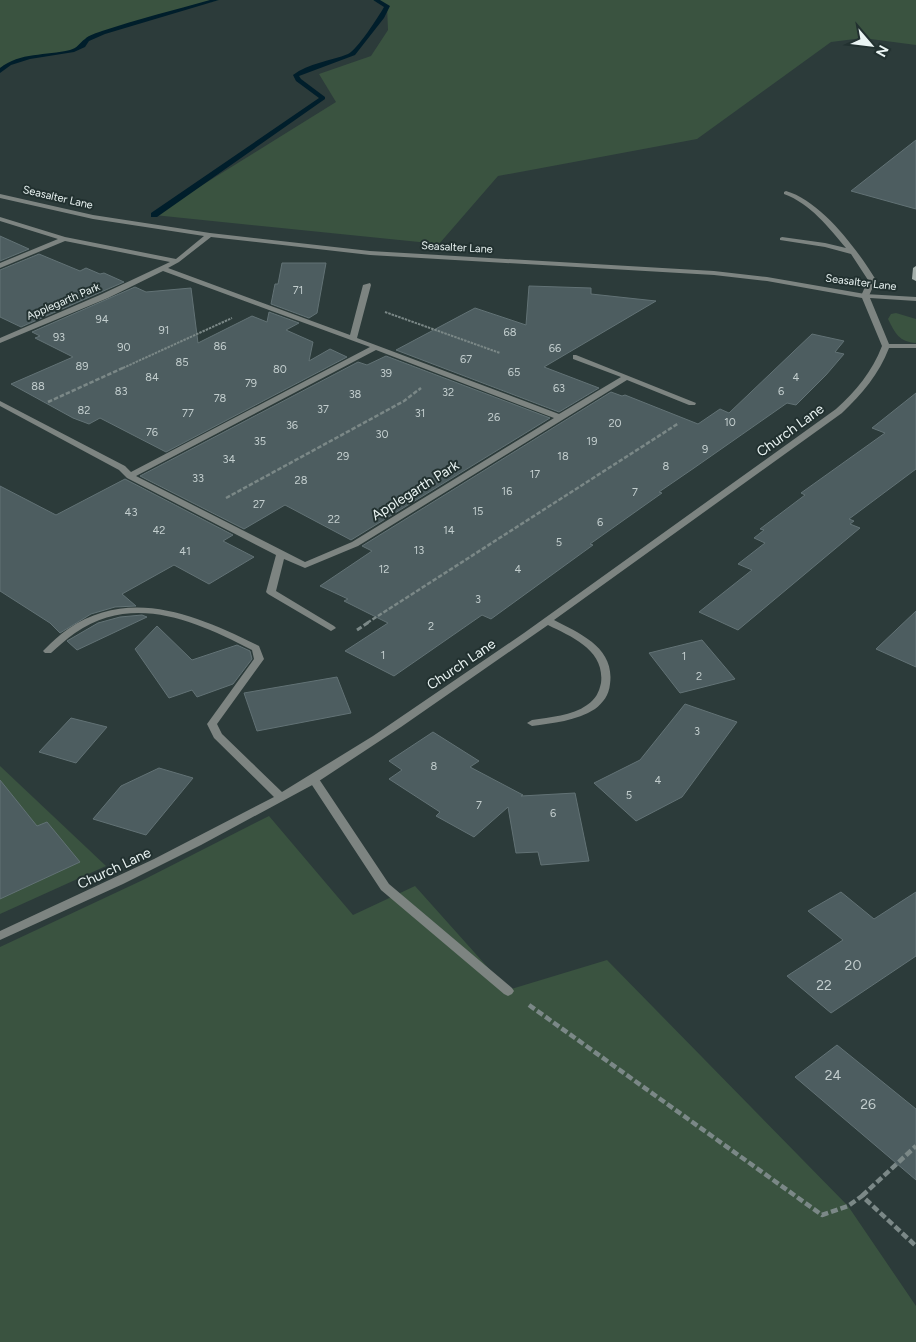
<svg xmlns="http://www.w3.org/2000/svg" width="916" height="1342" viewBox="0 0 916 1342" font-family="Figtree,sans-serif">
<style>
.green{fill:#3a5340}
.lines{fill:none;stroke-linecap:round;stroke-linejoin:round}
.stream{fill:#001e2b;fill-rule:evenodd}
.building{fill:#4d5d60;stroke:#627275}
.path-far3{stroke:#7b8887;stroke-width:2;stroke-dasharray:2.5 1;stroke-linecap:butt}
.path-far2{stroke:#7b8887;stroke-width:2.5;stroke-dasharray:4.5 2;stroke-linecap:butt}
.path-far1{stroke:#7b8887;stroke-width:3;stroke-dasharray:5.5 2.5;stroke-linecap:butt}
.path{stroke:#7b8887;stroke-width:4.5;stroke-dasharray:7 3;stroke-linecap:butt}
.lane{fill:#7d8481;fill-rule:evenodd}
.street{fill:#7d8481;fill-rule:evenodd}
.secondary{fill:#a4afab;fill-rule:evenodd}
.labels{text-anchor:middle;stroke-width:4;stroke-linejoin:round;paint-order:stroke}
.far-street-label{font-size:11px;fill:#eaf4f3;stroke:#223130}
.number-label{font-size:11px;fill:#c3cece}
.street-label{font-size:14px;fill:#eaf4f3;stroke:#223130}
.near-number-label{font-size:14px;fill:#c3cece}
</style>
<rect width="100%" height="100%" fill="#2c3b3a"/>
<g class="green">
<path d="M0,0H219L142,20L87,40L72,51L29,57L0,68Z"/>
<path d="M372,0H916V45L863,38L831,42L697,139L498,176L439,244L154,215L336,102L319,74L371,56L388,30L387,6Z"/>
<path d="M896,313L916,319V343C899,342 895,333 888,319L891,314Z"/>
<path d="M0,766L106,866L0,914Z"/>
<path d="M269,816L353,915L415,886L508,990L607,960L848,1206L916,1306V1342H0V947L145,879Z"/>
</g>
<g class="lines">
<g class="stream">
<path d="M210,0H219L105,34L89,41L85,47L74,52L30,59L11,65L0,73V68C20,52 46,56 70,50C78,48 79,43 85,39C89,35 97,33 102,31C138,19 174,10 210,0Z"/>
<path d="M373,0H380L390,6L384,18L355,55L299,76L301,79L325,97V99L157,217H151V213L319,98L296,81L293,75C308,63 331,61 348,54C357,50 379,16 384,7Z"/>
</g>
</g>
<g class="building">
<path d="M916,140V209L851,191Z"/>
<path d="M0,236L29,249L0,261Z"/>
<path d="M39,254L80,271L86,268L100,274L104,273L124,282L21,327L0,317V270Z"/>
<path d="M282,263H326L317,313L309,318L271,304L275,284H278Z"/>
<path d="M529,286L591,288V294L656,301L544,367L599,388L559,412L396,350L475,308L526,325Z"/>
<path d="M135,287L146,292L191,288L198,343L252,316L267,322L269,312L299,323L286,330L313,342L309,361L330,349L347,357L166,452L100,418L89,424L73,418L11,384L73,357L35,338L40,336L32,332Z"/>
<path d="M812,334L844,341L835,352L844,354L826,375L796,405L787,403L694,468L659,492L662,493L590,544L593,545L491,619L482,615L394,676L345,651L388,623L344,601L348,599L320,586L372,551L362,546L611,392L622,396L625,395L698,424L720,409L729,413Z"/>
<path d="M386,356L550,418L351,540L285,505L244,529L140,476L358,362L367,365Z"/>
<path d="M916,393V469L849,519L854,521L850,524L860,528L738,630L699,612L752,570L738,564L765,543L754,538L764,530L760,529L805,495L801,493L885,433L872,428Z"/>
<path d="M125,479L233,535L223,541L254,557L209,584L174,565L122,594L136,606L115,607L91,614L60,633L50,623L0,591V486L56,515Z"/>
<path d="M916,611V667L876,649Z"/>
<path d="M142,615L147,617L77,650L67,641L98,623L120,617Z"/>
<path d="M157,626L192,660L237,645L250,651L252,659L233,684L197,697L192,690L169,698L135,649Z"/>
<path d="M702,640L735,679L680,693L649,653Z"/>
<path d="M337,677L351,713L257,731L244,693Z"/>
<path d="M685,704L737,722L682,797L636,821L594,783L640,760Z"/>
<path d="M71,718L107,727L76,763L39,752Z"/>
<path d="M433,732L479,761L470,767L523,795L521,796L575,793L589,861L541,865L538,852L516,853L508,807L474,837L436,816L440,812L389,779L402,770L389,761Z"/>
<path d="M159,768L193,778L146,835L93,819L121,786Z"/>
<path d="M0,780L37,826L47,822L80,862L0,899Z"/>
<path d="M841,892L874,919L916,892V956L831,1013L787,976L843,940L808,911Z"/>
<path d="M837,1045L916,1109V1180L795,1077Z"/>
</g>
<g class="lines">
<g class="path-far3">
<path d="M385,312L500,353"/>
<path d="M123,368L232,318"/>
</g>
<g class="path-far2">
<path d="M48,402L125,367"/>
<path d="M226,498L404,401L421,388"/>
<path d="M367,623L679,423"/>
</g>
<path class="path-far1" d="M357,630L369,622"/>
<g class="path">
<path d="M529,1005L822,1215L848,1206L862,1196L916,1246"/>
<path d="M862,1196L916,1146"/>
</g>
<g class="lane">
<path d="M786,191C821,201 857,249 876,280L868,298L861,296L868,280L851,254L825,247L780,240V238L782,237L825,243L846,248C828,227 811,204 784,194V192Z"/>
<path d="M313,775L317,776L389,884L512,988L514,991L512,994L508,996L504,994L381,890L308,779Z"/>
</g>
<path class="street" d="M0,194L93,215L210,233L370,251L714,271L767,277L865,294L916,297V301L870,298L889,344H916V348H889C879,374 862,394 842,413L554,620C581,634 615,648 610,684C609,695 603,703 595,709C577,721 552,723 532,726L527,723L532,720C550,717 572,716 587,705C596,699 599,692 601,683C605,650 572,637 548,625L401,727L316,783L201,845L123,884L0,940V931L154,859L274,797L214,738L207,724L254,659L252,650C195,621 134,593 75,633C66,639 59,646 51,653H45L43,651L45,649C52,642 59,635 68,629C131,586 198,616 259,646L264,659L217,724L222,734L282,792L373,736L524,633L836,409C856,391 872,372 882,346L862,298L767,281L714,275L370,255L211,237L179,262L168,268L350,335L363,285L370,283L371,285L357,338L559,414L621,377L573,359V355H576L696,403L695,405H689L627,380L358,546L305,568L284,559L276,591L334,626L336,628L331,631L268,594L266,592L276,555L127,478L119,470L0,406V401L125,466L131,472L370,347L163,271L108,298L0,343V338L102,294L170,262L65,241L0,268V263L58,239L0,221V217L65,237L176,259L204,236L93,219L0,198ZM376,350L554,418L352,542L305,562L136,476Z"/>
<path class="secondary" d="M916,266V281L912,279L913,268Z"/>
</g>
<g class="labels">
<g class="far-street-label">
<text transform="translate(58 197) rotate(13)" y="4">Seasalter Lane</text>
<text transform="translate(457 247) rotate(3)" y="4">Seasalter Lane</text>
<text transform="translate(861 282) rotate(7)" y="4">Seasalter Lane</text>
<text transform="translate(63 301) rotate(-23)" y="4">Applegarth Park</text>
</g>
<g class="number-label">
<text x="298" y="294">71</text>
<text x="102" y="323">94</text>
<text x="164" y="334">91</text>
<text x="510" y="336">68</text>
<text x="59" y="341">93</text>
<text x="220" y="350">86</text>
<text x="124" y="351">90</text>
<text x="555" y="352">66</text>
<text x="466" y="363">67</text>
<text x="182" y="366">85</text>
<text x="82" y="370">89</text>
<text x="280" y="373">80</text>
<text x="514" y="376">65</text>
<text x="386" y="377">39</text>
<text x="152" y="381">84</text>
<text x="796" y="381">4</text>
<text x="251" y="387">79</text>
<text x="38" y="390">88</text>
<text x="559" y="392">63</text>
<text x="121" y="395">83</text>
<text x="781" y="395">6</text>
<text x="448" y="396">32</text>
<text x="355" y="398">38</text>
<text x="220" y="402">78</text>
<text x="323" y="413">37</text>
<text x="84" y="414">82</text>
<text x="188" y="417">77</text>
<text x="420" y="417">31</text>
<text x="494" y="421">26</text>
<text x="730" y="426">10</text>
<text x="615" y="427">20</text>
<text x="292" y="429">36</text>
<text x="152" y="436">76</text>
<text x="382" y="438">30</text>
<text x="260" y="445">35</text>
<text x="592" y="445">19</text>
<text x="705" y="453">9</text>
<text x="343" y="460">29</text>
<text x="563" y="460">18</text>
<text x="229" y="463">34</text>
<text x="666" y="470">8</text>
<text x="535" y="478">17</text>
<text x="198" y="482">33</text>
<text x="301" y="484">28</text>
<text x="507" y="495">16</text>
<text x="635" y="496">7</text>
<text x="259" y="508">27</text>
<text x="478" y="515">15</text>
<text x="131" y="516">43</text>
<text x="334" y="523">22</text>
<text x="600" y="526">6</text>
<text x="159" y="534">42</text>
<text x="449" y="534">14</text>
<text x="559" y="546">5</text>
<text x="419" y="554">13</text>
<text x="185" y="555">41</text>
<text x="384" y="573">12</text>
<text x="518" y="573">4</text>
<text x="478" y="603">3</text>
<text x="431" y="630">2</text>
<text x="383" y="659">1</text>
<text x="684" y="660">1</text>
<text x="699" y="680">2</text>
<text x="697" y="735">3</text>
<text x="434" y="770">8</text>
<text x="658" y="784">4</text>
<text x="629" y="799">5</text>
<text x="479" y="809">7</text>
<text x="553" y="817">6</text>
</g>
<g class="street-label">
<text transform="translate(790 430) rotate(-36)" y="5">Church Lane</text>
<text transform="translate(415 490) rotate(-32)" y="5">Applegarth Park</text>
<text transform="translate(461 664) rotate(-34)" y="5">Church Lane</text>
<text transform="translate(114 868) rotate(-25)" y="5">Church Lane</text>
</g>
<g class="near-number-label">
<text x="853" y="970">20</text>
<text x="824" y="990">22</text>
<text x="833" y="1080">24</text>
<text x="868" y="1109">26</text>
</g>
</g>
<g transform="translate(871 45) rotate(118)" stroke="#223130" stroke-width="4" paint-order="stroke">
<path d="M0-4L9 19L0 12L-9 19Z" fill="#eaf4f3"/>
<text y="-8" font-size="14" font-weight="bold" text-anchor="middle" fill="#eaf4f3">N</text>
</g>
</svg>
